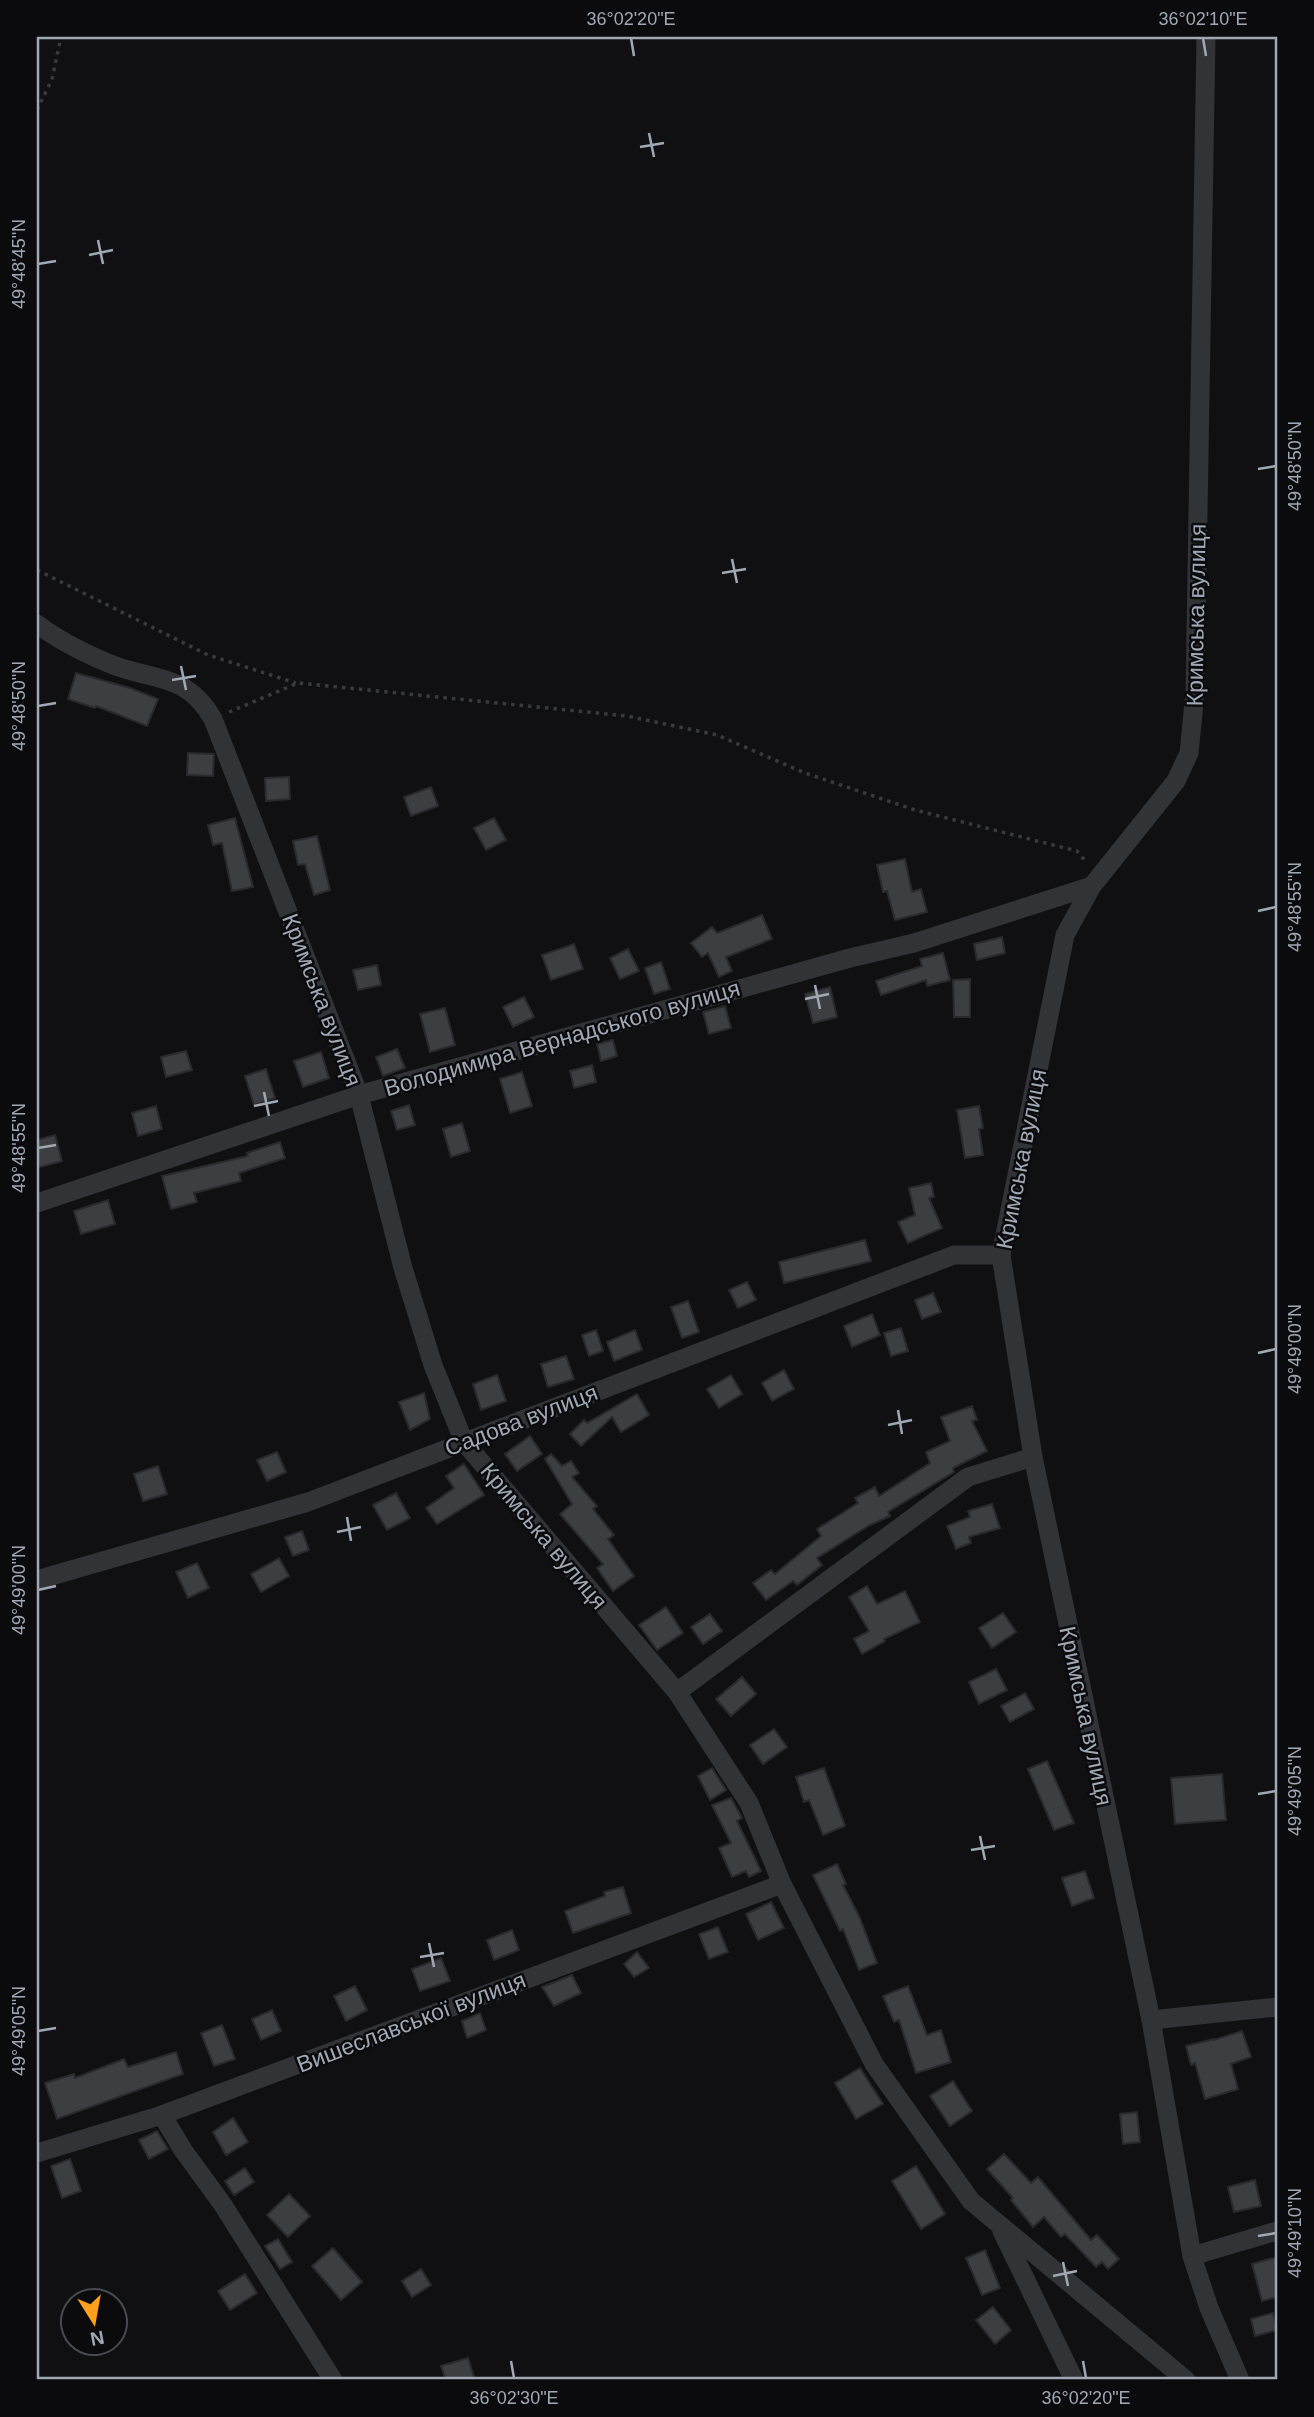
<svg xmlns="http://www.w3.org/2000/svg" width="1314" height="2417" viewBox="0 0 1314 2417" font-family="Helvetica,sans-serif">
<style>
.building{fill:#3c3e42;stroke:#2a2a2e;stroke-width:2}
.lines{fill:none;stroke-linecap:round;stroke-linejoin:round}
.path{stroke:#373a3e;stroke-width:3.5;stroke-dasharray:3.5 5;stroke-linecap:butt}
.minor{stroke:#313337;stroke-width:19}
.ticks{fill:none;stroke:#a0a8b4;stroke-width:2.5}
.labels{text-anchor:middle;stroke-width:5;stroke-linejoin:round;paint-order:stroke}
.street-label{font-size:23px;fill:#a0a8b4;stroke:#0b0b0d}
.neatline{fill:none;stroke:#a0a8b4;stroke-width:2.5}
.ticks-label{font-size:18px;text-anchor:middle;fill:#a0a8b4}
</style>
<rect width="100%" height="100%" fill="#101012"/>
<g class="building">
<path d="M76,673L130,688L158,699L147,726L96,706L95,708L68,699Z"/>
<path d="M188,753L214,754L213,776L187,775Z"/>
<path d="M289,777L290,799L266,801L265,778Z"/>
<path d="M431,787L438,806L411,816L404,797Z"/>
<path d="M235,818L253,887L232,891L222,843L213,845L208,825Z"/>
<path d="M494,818L506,840L486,850L474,828Z"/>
<path d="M317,836L330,890L314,895L305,864L298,865L293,841Z"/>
<path d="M905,859L912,892L921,889L927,912L895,920L887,891L883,892L877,865Z"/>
<path d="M762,915L772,939L726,957L732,971L719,977L708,953L702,957L691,943L712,927L717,933Z"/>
<path d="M1002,937L1005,953L977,960L974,944Z"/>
<path d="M574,944L583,969L551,980L542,955Z"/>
<path d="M628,949L639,971L620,979L610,958Z"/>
<path d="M943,953L950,980L927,986L926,980L881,995L876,981L922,966L920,959Z"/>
<path d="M661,962L670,989L654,994L645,968Z"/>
<path d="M377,965L381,985L358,990L353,970Z"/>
<path d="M970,979V1017H954L953,980Z"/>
<path d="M830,987L837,1017L813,1023L805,994Z"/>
<path d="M524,997L534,1017L513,1027L503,1007Z"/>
<path d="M725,1006L731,1028L709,1034L703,1012Z"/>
<path d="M445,1008L455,1045L430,1052L420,1014Z"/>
<path d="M613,1040L617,1056L601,1061L597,1044Z"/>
<path d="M397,1049L405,1068L383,1076L376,1057Z"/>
<path d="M186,1051L192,1070L166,1077L161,1057Z"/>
<path d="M321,1052L329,1078L303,1087L294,1061Z"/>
<path d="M592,1065L596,1082L574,1088L570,1071Z"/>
<path d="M266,1069L275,1098L254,1105L245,1076Z"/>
<path d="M522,1072L532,1106L510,1113L500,1079Z"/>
<path d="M409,1105L415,1125L397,1130L391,1111Z"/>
<path d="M156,1106L162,1129L138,1136L132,1113Z"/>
<path d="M979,1106L983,1128L979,1129L983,1155L965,1158L957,1110Z"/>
<path d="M462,1123L470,1151L451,1157L443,1129Z"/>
<path d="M55,1135L62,1161L37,1168V1140Z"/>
<path d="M280,1142L285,1158L239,1173L241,1181L194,1193L197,1202L171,1209L162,1176L248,1156L247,1153Z"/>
<path d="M931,1183L934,1197L929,1198L942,1228L908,1243L898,1222L915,1215L909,1188Z"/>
<path d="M108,1200L115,1224L81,1234L74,1211Z"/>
<path d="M865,1240L871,1261L784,1283L779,1262Z"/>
<path d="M747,1282L756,1300L738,1308L729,1290Z"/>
<path d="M933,1293L941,1312L922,1319L915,1300Z"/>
<path d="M688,1301L699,1332L682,1338L671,1307Z"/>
<path d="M872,1314L880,1335L852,1347L844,1326Z"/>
<path d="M901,1328L908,1351L891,1356L884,1333Z"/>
<path d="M596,1330L603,1351L589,1356L582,1335Z"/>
<path d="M635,1330L642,1350L614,1361L607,1342Z"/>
<path d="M566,1356L574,1379L548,1387L541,1364Z"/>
<path d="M784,1370L794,1389L772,1401L762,1383Z"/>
<path d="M497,1375L506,1401L481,1410L473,1384Z"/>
<path d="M731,1375L742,1394L719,1408L707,1389Z"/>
<path d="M424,1393L430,1419L410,1430L399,1402Z"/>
<path d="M637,1394L649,1415L621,1432L612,1417L581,1446L570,1434L584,1420L587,1423Z"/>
<path d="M972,1406L977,1420L972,1421L987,1451L953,1468L954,1472L888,1512L890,1516L870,1525L817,1558L822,1565L797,1585L793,1581L766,1600L753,1583L771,1570L775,1574L821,1536L817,1529L858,1503L855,1498L875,1487L879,1496L930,1463L926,1452L950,1441L941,1417Z"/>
<path d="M530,1436L542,1454L517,1471L505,1454Z"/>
<path d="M277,1452L286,1472L267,1481L257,1460Z"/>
<path d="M551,1454L562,1466L571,1461L579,1473L572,1477L597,1506L593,1509L614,1535L608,1539L634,1576L613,1591L597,1568L603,1564L560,1514L572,1504L545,1459Z"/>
<path d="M464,1464L484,1495L437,1524L426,1508L454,1488L446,1476Z"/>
<path d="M158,1466L167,1494L143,1501L134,1474Z"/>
<path d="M396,1493L410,1518L387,1530L373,1505Z"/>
<path d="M992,1504L1000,1528L969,1537L971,1543L956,1549L947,1526L970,1517L968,1511Z"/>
<path d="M302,1531L309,1550L293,1556L285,1537Z"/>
<path d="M279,1558L289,1576L261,1592L251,1574Z"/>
<path d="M197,1563L209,1588L188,1598L176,1572Z"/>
<path d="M867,1586L877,1604L905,1591L920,1622L884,1639L885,1641L862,1654L854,1639L869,1631L849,1597Z"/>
<path d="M666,1607L683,1633L657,1650L639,1625Z"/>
<path d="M1003,1613L1016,1632L992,1648L979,1628Z"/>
<path d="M710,1614L722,1631L703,1644L691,1627Z"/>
<path d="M996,1669L1007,1690L979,1704L969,1682Z"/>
<path d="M742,1677L756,1694L731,1716L716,1699Z"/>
<path d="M1025,1693L1034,1709L1010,1722L1001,1706Z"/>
<path d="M774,1729L787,1747L763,1764L750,1745Z"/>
<path d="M1047,1761L1074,1823L1054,1830L1028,1769Z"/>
<path d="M712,1768L726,1790L710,1800L698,1776Z"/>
<path d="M824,1768L845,1826L823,1835L809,1800L804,1802L796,1777Z"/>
<path d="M1222,1774L1226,1820L1175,1824L1171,1778Z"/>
<path d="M731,1798L742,1818L737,1821L761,1871L749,1877L746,1871L732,1877L719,1848L731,1843L712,1805Z"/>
<path d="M837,1864L846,1884L843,1885L859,1916L877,1963L859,1970L843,1929L840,1931L813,1875Z"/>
<path d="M1085,1871L1094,1898L1072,1906L1062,1878Z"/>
<path d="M623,1887L631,1913L573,1933L565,1911L605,1896L604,1892Z"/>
<path d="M771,1902L784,1928L758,1940L746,1914Z"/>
<path d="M718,1927L728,1952L709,1959L699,1934Z"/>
<path d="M512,1930L519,1950L494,1960L487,1940Z"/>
<path d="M637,1952L649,1968L634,1977L624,1964Z"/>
<path d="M441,1958L450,1981L420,1991L412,1969Z"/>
<path d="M572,1975L581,1993L554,2006L542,1987Z"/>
<path d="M355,1986L367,2010L346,2021L334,1996Z"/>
<path d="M908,1986L927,2035L941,2030L951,2062L916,2073L899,2020L894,2022L883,1996Z"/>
<path d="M272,2010L281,2031L261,2040L252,2019Z"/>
<path d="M480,2013L486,2030L467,2038L462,2021Z"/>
<path d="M222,2025L235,2059L214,2066L201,2033Z"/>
<path d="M1242,2031L1251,2057L1231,2064L1238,2089L1205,2099L1195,2063L1191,2065L1186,2046L1214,2039V2040Z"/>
<path d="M176,2052L183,2074L57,2119L45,2083L74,2074L75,2078L124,2059L128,2067Z"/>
<path d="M860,2068L883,2104L856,2119L835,2083Z"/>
<path d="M953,2081L972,2111L950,2126L930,2096Z"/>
<path d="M1137,2112L1140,2142L1123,2144L1120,2114Z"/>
<path d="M233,2118L248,2142L226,2155L213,2132Z"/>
<path d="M157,2131L168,2149L149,2159L139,2140Z"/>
<path d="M1004,2154L1031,2183L1038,2177L1091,2240L1097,2235L1119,2259L1108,2269L1102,2262L1096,2267L1065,2234L1061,2237L1044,2217L1033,2227L1011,2200L1013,2198L987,2169Z"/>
<path d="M70,2159L81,2191L62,2198L51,2166Z"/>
<path d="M916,2166L945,2214L921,2229L892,2181Z"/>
<path d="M245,2168L254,2182L234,2195L225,2181Z"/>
<path d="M1255,2180L1261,2206L1234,2212L1228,2187Z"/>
<path d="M289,2194L310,2216L288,2237L267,2215Z"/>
<path d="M278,2239L292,2262L280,2269L265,2246Z"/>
<path d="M333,2248L362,2282L341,2300L312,2266Z"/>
<path d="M985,2250L1000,2288L982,2295L966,2258Z"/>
<path d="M1277,2257V2297L1262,2301L1252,2264Z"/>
<path d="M421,2269L431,2285L412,2297L402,2281Z"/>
<path d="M245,2274L257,2293L230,2310L218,2291Z"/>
<path d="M993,2307L1011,2330L995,2344L976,2320Z"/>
<path d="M1273,2313L1277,2330L1255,2336L1251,2319Z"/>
<path d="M468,2358L475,2380H446L441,2366Z"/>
</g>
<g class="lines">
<g class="path">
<path d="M37,110L52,79L61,37"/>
<path d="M37,570L208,655L296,683"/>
<path d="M229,712L298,683L627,716L717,735L805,773L915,810L1077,851L1087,863"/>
</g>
<g class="minor">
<path d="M1206,37L1195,693L1189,753L1176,781L1092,886L1065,935L1001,1255L1033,1457L1151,2020L1192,2256L1209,2308L1240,2380"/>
<path d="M37,624C57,639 84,653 108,663C149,681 186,671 213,719L359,1095L403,1268L433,1365L464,1442L677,1692L749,1803L782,1884L874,2064L971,2201L1186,2380"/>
<path d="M37,1203L359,1095L850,958L914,943L1092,886"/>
<path d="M37,1580L308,1502L954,1255H1001"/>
<path d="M677,1692L968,1477L1033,1457"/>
<path d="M1151,2020L1277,2007"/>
<path d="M162,2115L183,2150L223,2205L333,2380"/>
<path d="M37,2153L162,2115L782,1884"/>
<path d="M1002,2231L1074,2380"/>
<path d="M1192,2256L1277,2231"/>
</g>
</g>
<path class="ticks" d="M631,38L634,56M1203,38L1206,56M649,133L654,157M640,147L664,143M98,240L103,264M89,255L113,250M38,264L56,261M1258,469L1276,466M732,559L737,583M722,573L746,569M181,666L186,690M172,680L196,676M38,706L56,703M1258,911L1276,907M815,985L820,1009M805,999L829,994M264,1092L269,1116M254,1106L278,1101M38,1148L56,1145M1258,1353L1276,1349M898,1410L902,1434M888,1425L912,1420M347,1517L351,1541M337,1532L361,1527M38,1590L56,1586M1258,1794L1276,1791M980,1836L985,1860M971,1850L995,1846M429,1943L434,1967M420,1957L444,1953M38,2031L56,2028M1258,2236L1276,2233M1063,2262L1068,2286M1053,2276L1077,2271M511,2361L514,2378M1083,2361L1086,2378"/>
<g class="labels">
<g class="street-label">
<text transform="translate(1196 615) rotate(-89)" y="8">Кримська вулиця</text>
<text transform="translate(322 1000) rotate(69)" y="8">Кримська вулиця</text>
<text transform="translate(562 1038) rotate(-16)" y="8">Володимира Вернадського вулиця</text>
<text transform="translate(1021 1159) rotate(-79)" y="8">Кримська вулиця</text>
<text transform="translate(521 1420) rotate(-21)" y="8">Садова вулиця</text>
<text transform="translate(544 1536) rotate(50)" y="8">Кримська вулиця</text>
<text transform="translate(1086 1716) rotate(78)" y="8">Кримська вулиця</text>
<text transform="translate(411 2022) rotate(-21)" y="8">Вишеславської вулиця</text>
</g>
</g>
<rect width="1314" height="2417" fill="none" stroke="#0b0b0d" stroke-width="77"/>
<g transform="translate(94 2322) rotate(169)"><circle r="33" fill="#0b0b0d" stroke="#474a50" stroke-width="2"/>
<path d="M0-5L12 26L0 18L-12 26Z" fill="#ff9f1b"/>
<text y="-10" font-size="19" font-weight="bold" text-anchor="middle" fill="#a0a8b4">N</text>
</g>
<rect x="38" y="38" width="1238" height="2340" class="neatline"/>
<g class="ticks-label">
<text x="631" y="25">36°02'20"E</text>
<text x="1203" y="25">36°02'10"E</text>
<text transform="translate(19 264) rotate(-90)" y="6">49°48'45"N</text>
<text transform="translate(1295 466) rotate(-90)" y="6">49°48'50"N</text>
<text transform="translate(19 706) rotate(-90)" y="6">49°48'50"N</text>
<text transform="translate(1295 907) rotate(-90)" y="6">49°48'55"N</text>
<text transform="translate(19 1148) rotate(-90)" y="6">49°48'55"N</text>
<text transform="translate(1295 1349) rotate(-90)" y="6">49°49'00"N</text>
<text transform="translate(19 1590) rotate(-90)" y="6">49°49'00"N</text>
<text transform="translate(1295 1791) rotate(-90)" y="6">49°49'05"N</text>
<text transform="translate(19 2031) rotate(-90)" y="6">49°49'05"N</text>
<text transform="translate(1295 2233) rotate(-90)" y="6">49°49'10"N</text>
<text x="514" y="2404">36°02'30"E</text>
<text x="1086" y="2404">36°02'20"E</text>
</g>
</svg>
